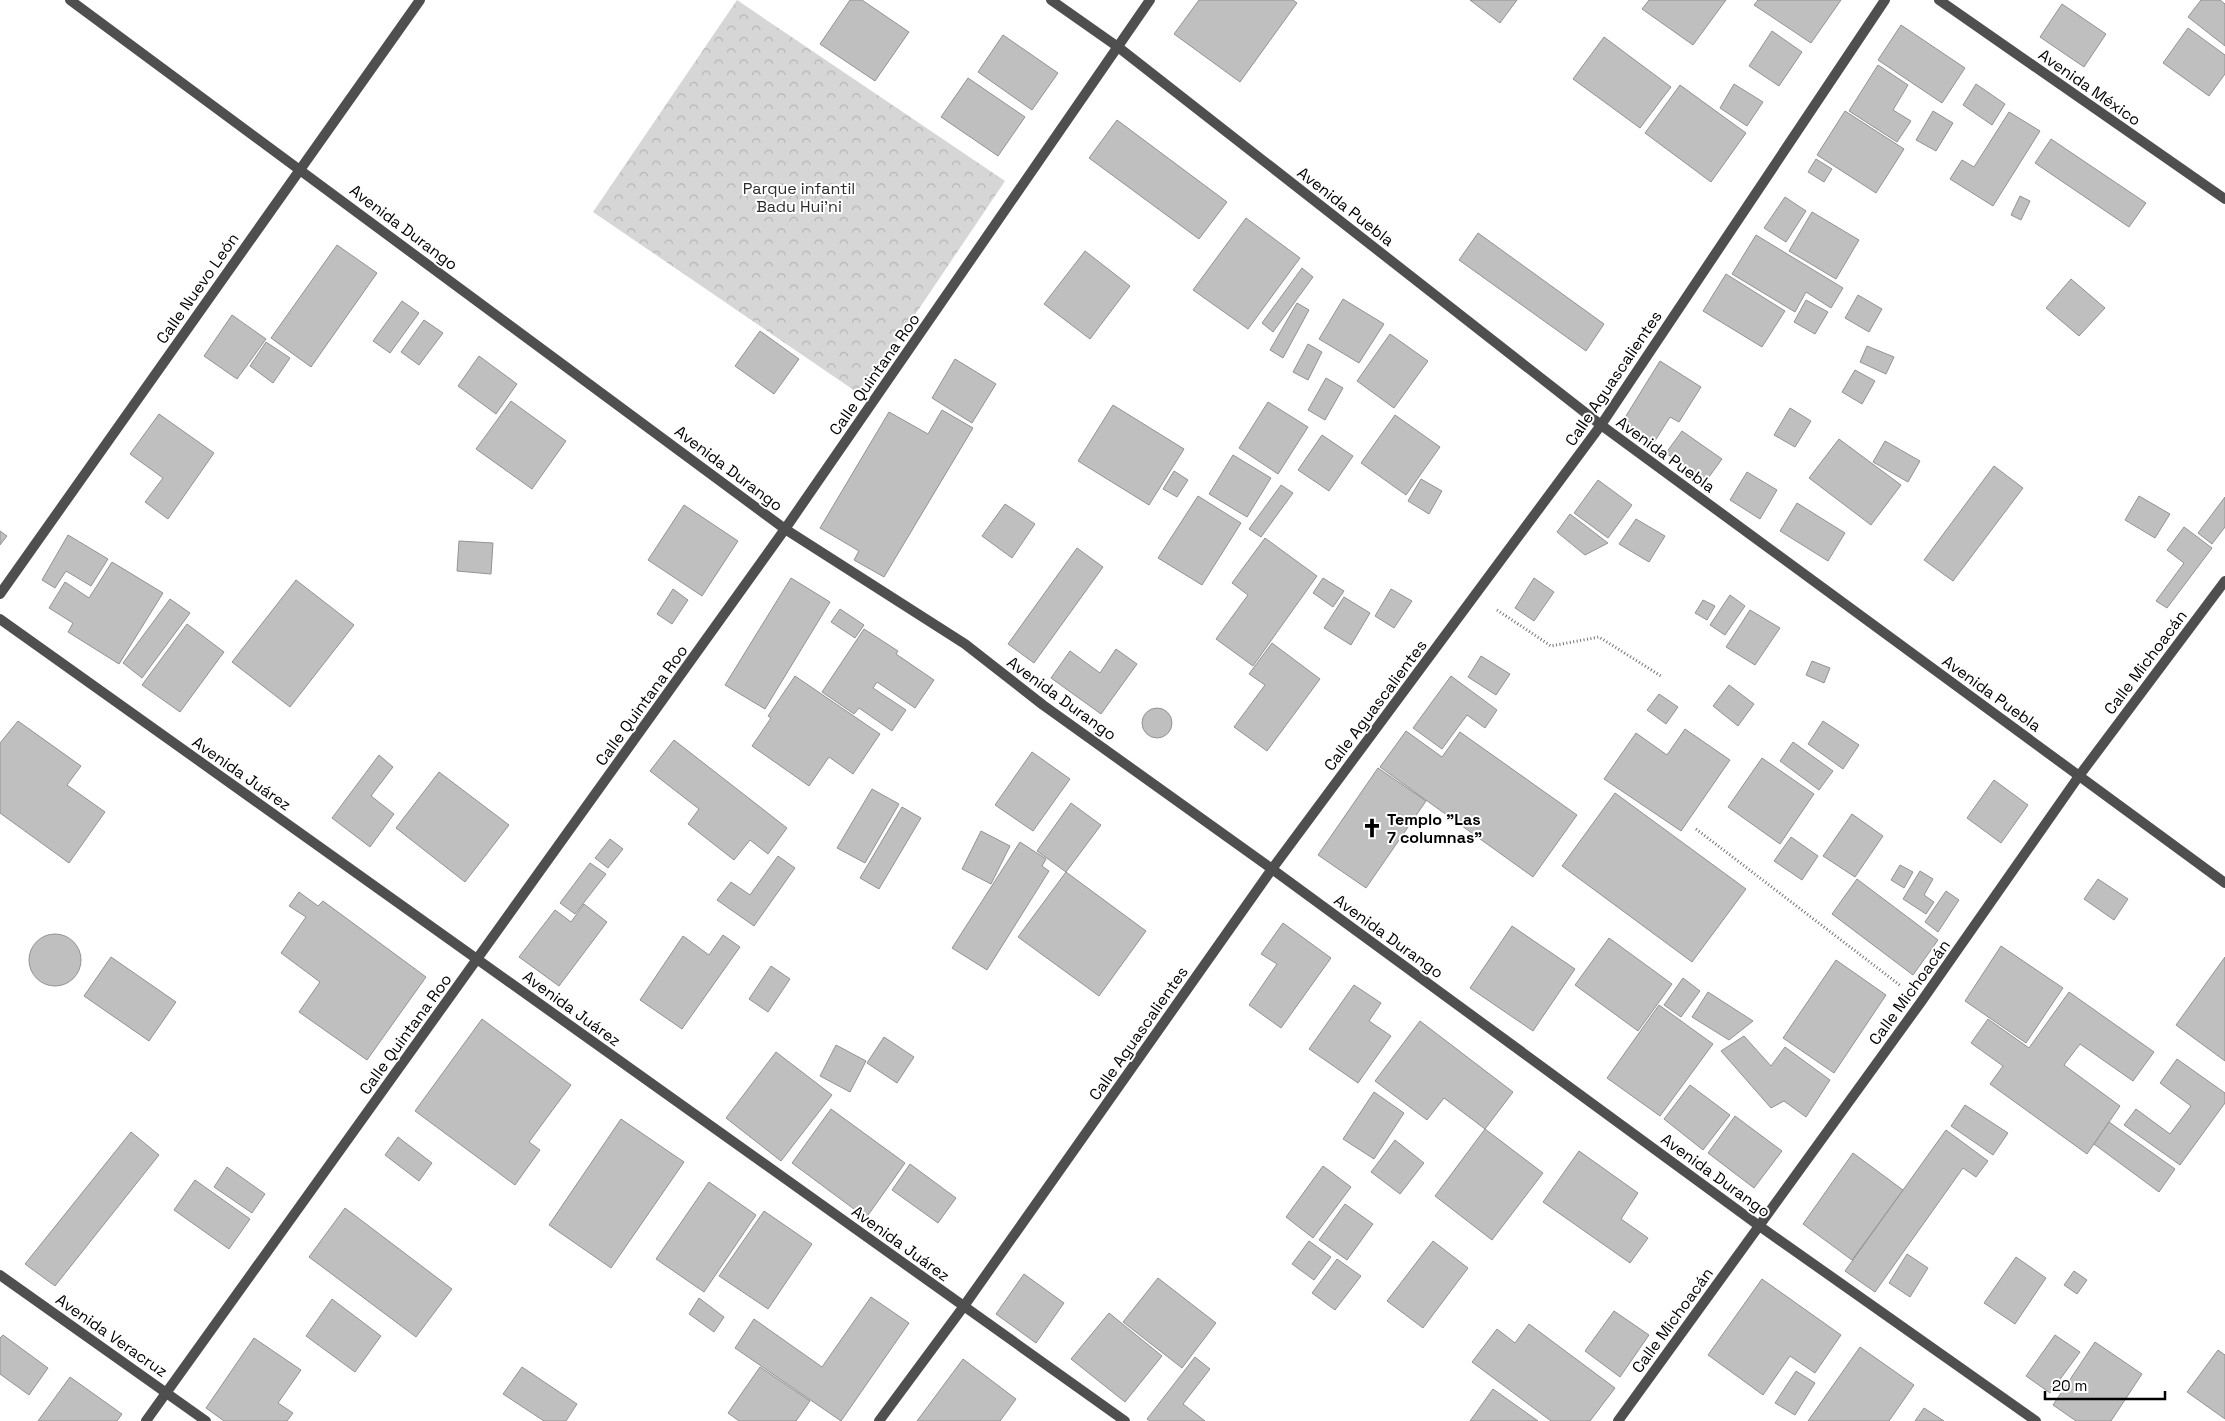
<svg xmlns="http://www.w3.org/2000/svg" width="2225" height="1421" viewBox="0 0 2225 1421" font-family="'Space Grotesk',sans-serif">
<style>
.park{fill:url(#park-crowns)}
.building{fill:#bfbfbf;stroke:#939393}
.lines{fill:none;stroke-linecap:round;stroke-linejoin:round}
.path{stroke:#717171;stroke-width:3;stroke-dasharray:1 2.5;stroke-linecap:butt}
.street{stroke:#4f4f4f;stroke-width:10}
.labels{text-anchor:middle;stroke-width:4;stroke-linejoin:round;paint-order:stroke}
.street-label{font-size:16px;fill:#000;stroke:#fff}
.park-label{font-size:16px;fill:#2d2d2d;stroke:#fff}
.poi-label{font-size:16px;font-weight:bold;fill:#000;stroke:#fff;text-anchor:start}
</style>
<defs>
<pattern id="park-crowns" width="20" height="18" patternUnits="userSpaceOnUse" patternTransform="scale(1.25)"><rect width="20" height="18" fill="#d6d6d6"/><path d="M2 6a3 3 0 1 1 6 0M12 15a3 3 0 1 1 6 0" fill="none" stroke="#b6b6b6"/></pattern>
</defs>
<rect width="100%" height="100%" fill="#fff"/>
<path class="park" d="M737,0L1005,181L861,395L593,212Z"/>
<g class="building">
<path d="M850,0H862L909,32L875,81L820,44Z"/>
<path d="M1199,0H1293L1297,3L1240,82L1174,34Z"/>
<path d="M1470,0H1517L1500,23Z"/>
<path d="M1649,0H1726L1693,45L1642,9Z"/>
<path d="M1758,0H1841L1811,43L1754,5Z"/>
<path d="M2201,0H2220L2225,4V46L2188,17Z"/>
<path d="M2062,4L2106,34L2084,67L2040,37Z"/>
<path d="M1901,25L1965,68L1942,103L1878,60Z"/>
<path d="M2188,28L2225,55V74L2209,96L2163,63Z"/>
<path d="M1772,31L1802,52L1779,86L1749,66Z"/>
<path d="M1003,35L1058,73L1032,110L978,72Z"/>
<path d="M1604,37L1671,87L1640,128L1573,79Z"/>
<path d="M1878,65L1908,85L1893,110L1911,121L1897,142L1849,111Z"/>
<path d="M968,78L1025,117L998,156L941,117Z"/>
<path d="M1734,84L1763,102L1747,126L1720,108Z"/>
<path d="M1976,84L2005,104L1992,125L1963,105Z"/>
<path d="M1680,85L1746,133L1711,182L1645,133Z"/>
<path d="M1845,111L1904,149L1876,193L1817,155Z"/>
<path d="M1933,111L1953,123L1936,151L1916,140Z"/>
<path d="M2009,112L2040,131L1993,206L1950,179L1962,160L1974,167Z"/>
<path d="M1117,120L1227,202L1199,239L1089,158Z"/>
<path d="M2051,139L2146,203L2129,227L2035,163Z"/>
<path d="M1816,159L1832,169L1824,182L1808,172Z"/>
<path d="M2020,196L2030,201L2021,220L2011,215Z"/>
<path d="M1785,197L1806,211L1786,242L1764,228Z"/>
<path d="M1812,212L1859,240L1836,279L1789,251Z"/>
<path d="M1246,218L1300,258L1248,329L1193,290Z"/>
<path d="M1478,233L1604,324L1586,351L1459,260Z"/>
<path d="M1756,235L1843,288L1831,308L1806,292L1795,312L1732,274Z"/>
<path d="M337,245L377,273L311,367L271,338Z"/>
<path d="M1085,251L1130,286L1090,339L1044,304Z"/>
<path d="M1302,268L1313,277L1273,332L1262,323Z"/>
<path d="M1726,274L1785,311L1762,347L1703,311Z"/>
<path d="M2071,279L2105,308L2079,336L2046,308Z"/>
<path d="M1858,295L1882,309L1869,332L1845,318Z"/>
<path d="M1343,299L1384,324L1359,363L1319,339Z"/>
<path d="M1806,300L1828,312L1815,334L1794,322Z"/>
<path d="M402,301L419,313L390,353L373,341Z"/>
<path d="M1297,303L1309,310L1283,358L1270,350Z"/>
<path d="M232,315L266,339L237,379L204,356Z"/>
<path d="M424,320L443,333L419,365L401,352Z"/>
<path d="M760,331L799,359L774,394L735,366Z"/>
<path d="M1390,334L1428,361L1394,408L1357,381Z"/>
<path d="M266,342L290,358L273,383L250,366Z"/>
<path d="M1308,344L1322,352L1308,380L1293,372Z"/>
<path d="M1867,346L1894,357L1886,374L1860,362Z"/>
<path d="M479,356L517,384L496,414L458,386Z"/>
<path d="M955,359L996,384L972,423L932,398Z"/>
<path d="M1660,361L1701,387L1679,422L1670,417L1653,444L1621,424Z"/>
<path d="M1855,370L1875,381L1862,404L1842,392Z"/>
<path d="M1326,378L1343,388L1325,420L1308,410Z"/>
<path d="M511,401L566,441L532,489L476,449Z"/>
<path d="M1268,402L1308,427L1278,474L1239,448Z"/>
<path d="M1113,405L1184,449L1149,505L1078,461Z"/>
<path d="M1790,408L1811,421L1795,447L1774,435Z"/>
<path d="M942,410L973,428L884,577L854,560L859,551L820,528L889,412L928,434Z"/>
<path d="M159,414L214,453L168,519L145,502L163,478L130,454Z"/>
<path d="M1395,415L1440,447L1406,495L1361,463Z"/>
<path d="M1682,431L1722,459L1706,481L1666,453Z"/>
<path d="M1322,435L1353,456L1329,491L1298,470Z"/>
<path d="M1839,439L1901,485L1871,525L1809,478Z"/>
<path d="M1885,441L1920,461L1908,482L1873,462Z"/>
<path d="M1233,455L1271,478L1247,517L1209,494Z"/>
<path d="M1994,466L2023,488L1953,581L1924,560Z"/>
<path d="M1174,471L1188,480L1177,497L1163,489Z"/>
<path d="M1747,472L1777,490L1760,519L1730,500Z"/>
<path d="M1421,479L1442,491L1429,514L1408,501Z"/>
<path d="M1598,480L1632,505L1608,538L1574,513Z"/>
<path d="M1281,485L1293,493L1261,537L1249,529Z"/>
<path d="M1198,496L1241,523L1202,585L1158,558Z"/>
<path d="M2139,496L2170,514L2155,538L2125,520Z"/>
<path d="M2225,497V527L2212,544L2198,533Z"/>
<path d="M1797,503L1845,533L1828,561L1780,531Z"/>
<path d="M1005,504L1035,524L1012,558L982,536Z"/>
<path d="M684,505L738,541L702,596L648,560Z"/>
<path d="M1570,514L1608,543L1585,555L1557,532Z"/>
<path d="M1636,519L1665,536L1649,562L1619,544Z"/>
<path d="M2184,527L2212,548L2167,608L2156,601L2184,563L2167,550Z"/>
<path d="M0,531L7,536L0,545Z"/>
<path d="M68,535L108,559L91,586L66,571L55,588L42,580Z"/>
<path d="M1265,538L1317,576L1253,666L1216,639L1248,595L1232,583Z"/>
<path d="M459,541L493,543L491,574L457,571Z"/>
<path d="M1077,548L1103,567L1034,663L1008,644Z"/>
<path d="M112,562L163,593L119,664L68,632L73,623L49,608L65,582L89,598Z"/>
<path d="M791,578L830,602L765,709L725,685Z"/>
<path d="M1323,578L1344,591L1333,607L1313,593Z"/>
<path d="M1534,578L1554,592L1534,621L1515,608Z"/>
<path d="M296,580L354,625L290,707L232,662Z"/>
<path d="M673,589L688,600L672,624L657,614Z"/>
<path d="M1391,589L1412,601L1394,628L1375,616Z"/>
<path d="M1730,595L1745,606L1725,635L1710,625Z"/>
<path d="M1344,597L1370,613L1351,645L1324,628Z"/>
<path d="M170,599L190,613L142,678L123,663Z"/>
<path d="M1703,600L1715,606L1707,620L1695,613Z"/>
<path d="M840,609L864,625L855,638L831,622Z"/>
<path d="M1750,610L1780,628L1755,665L1726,647Z"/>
<path d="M187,624L224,652L180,712L142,685Z"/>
<path d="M864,629L898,651L896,654L934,680L915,708L877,682L873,688L906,710L892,731L859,708L854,714L822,692Z"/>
<path d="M1272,643L1320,679L1267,751L1234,727L1265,685L1249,674Z"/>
<path d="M1116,649L1137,664L1101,714L1051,678L1070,651L1100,673Z"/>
<path d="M1481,656L1510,674L1496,695L1468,677Z"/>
<path d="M1812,661L1830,668L1824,683L1806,675Z"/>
<path d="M795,676L880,734L853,774L829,757L809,786L752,746L771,718L768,716Z"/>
<path d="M1451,676L1497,710L1485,728L1467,715L1442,749L1413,728Z"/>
<path d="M1729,685L1754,704L1738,726L1713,706Z"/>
<path d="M1659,694L1678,707L1666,724L1647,710Z"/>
<circle cx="1157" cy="723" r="15"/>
<path d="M18,721L81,766L67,785L105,812L69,863L0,813V743Z"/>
<path d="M1823,721L1859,745L1843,769L1808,744Z"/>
<path d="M1685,729L1730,760L1681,831L1604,779L1636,733L1667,755Z"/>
<path d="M1406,731L1442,757L1460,732L1577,815L1533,877L1380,767Z"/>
<path d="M674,740L787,828L768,854L750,840L734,860L688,824L699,809L650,771Z"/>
<path d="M1793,742L1833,771L1819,790L1780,761Z"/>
<path d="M1032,752L1070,779L1033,831L995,805Z"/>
<path d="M379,755L393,767L371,796L394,814L370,847L332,818Z"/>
<path d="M1762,758L1814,794L1780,844L1728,807Z"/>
<path d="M1378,768L1426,801L1366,888L1318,855Z"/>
<path d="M439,772L509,825L465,882L396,828Z"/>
<path d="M1994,780L2028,805L2001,843L1967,818Z"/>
<path d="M872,789L899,804L865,863L837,848Z"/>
<path d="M1615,793L1746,889L1692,962L1562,866Z"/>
<path d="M1071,803L1101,825L1066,872L1037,851Z"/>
<path d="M902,807L921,818L879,889L860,878Z"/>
<path d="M1852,814L1883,836L1855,877L1823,856Z"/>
<path d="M981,831L1010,846L991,884L962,869Z"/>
<path d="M1791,837L1818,856L1802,880L1774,861Z"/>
<path d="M610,839L623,849L608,868L595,858Z"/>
<path d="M1020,842L1046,859L1042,866L1049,871L987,970L952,948Z"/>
<path d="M778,856L795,868L754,926L717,900L731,882L750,895Z"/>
<path d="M590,863L606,874L575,914L560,903Z"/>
<path d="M1900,865L1913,872L1904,888L1891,880Z"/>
<path d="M1920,871L1933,879L1924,895L1934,902L1926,914L1903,899Z"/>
<path d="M1066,872L1146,931L1099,996L1018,937Z"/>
<path d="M1857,879L1938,940L1913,975L1832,914Z"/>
<path d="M2098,879L2128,899L2114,920L2084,899Z"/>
<path d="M1946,891L1959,900L1938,932L1925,922Z"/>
<path d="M299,892L318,906L323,901L426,977L367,1060L299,1012L320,982L281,953L306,917L289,906Z"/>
<path d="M584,904L607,922L559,986L519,957L555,910L571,922Z"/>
<path d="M1283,923L1331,958L1281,1028L1249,1005L1277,964L1261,954Z"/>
<path d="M1512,926L1575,969L1533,1031L1470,988Z"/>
<circle cx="55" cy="960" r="26"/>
<path d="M723,935L740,947L682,1029L640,1000L683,936L709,955Z"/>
<path d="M1609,938L1672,984L1638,1031L1575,985Z"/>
<path d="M2001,946L2063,988L2026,1043L1965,1001Z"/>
<path d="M111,957L176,1002L149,1041L84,996Z"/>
<path d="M2225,957V1061L2176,1025Z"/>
<path d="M1836,960L1886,995L1834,1073L1783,1038Z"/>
<path d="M771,966L790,979L768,1012L749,999Z"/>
<path d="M1683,978L1700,991L1681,1017L1664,1005Z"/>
<path d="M1354,985L1381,1003L1369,1021L1391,1036L1358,1083L1309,1049Z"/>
<path d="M1708,992L1753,1021L1729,1040L1692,1017Z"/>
<path d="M2069,992L2154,1052L2133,1081L2080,1044L2064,1065L2120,1106L2087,1154L1990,1084L2003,1066L1971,1043L1988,1019L2029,1048Z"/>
<path d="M1659,1005L1713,1044L1660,1116L1607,1078Z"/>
<path d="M482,1019L571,1085L529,1142L540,1150L515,1185L415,1111Z"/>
<path d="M1420,1021L1513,1092L1485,1129L1444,1098L1427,1120L1375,1081Z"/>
<path d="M1744,1036L1771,1066L1785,1047L1830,1080L1806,1117L1784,1101L1771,1108L1721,1051Z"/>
<path d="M884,1037L914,1057L897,1083L867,1063Z"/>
<path d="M836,1045L866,1061L850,1092L820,1076Z"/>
<path d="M776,1052L832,1095L781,1161L726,1118Z"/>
<path d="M2177,1059L2225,1093V1103L2180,1165L2124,1125L2136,1109L2170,1134L2191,1106L2160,1083Z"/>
<path d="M1690,1085L1730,1115L1703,1150L1664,1119Z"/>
<path d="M1374,1092L1404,1113L1374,1159L1343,1139Z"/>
<path d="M1965,1105L2008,1133L1993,1155L1951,1126Z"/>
<path d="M831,1109L905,1163L866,1218L792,1163Z"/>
<path d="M1735,1116L1782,1151L1754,1188L1708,1153Z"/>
<path d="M621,1119L684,1162L611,1268L549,1225Z"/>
<path d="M2109,1122L2175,1169L2159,1192L2094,1144Z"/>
<path d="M1485,1129L1543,1173L1492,1240L1435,1196Z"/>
<path d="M1946,1130L1988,1161L1976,1177L1963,1168L1875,1292L1845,1271Z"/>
<path d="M131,1132L159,1155L55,1286L25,1264Z"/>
<path d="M398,1137L432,1163L419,1181L385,1155Z"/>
<path d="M1395,1140L1424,1163L1400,1194L1371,1172Z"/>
<path d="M1579,1151L1638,1193L1621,1219L1648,1238L1630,1263L1543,1202Z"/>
<path d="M1853,1153L1903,1190L1852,1260L1803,1224Z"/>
<path d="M910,1164L956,1198L938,1223L892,1190Z"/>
<path d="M1323,1166L1351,1187L1313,1238L1286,1217Z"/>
<path d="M227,1167L265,1194L252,1213L214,1187Z"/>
<path d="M195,1180L250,1219L229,1249L174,1210Z"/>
<path d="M709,1182L756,1215L704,1292L656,1259Z"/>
<path d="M1345,1204L1373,1224L1347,1260L1319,1240Z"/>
<path d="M345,1208L452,1289L416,1337L309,1257Z"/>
<path d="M764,1211L812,1244L768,1309L719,1276Z"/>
<path d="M1309,1241L1331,1257L1314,1280L1292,1264Z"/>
<path d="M1433,1241L1468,1268L1423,1328L1387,1301Z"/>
<path d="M1907,1254L1928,1268L1910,1297L1889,1283Z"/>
<path d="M2016,1257L2046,1278L2015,1324L1984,1303Z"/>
<path d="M1337,1259L1361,1276L1335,1310L1312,1293Z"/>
<path d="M2074,1271L2087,1280L2077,1294L2064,1285Z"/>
<path d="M1024,1274L1064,1303L1036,1343L996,1314Z"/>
<path d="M1158,1278L1216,1323L1182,1368L1123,1322Z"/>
<path d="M1762,1279L1841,1335L1815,1373L1790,1356L1763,1395L1708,1355Z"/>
<path d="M871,1297L909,1323L841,1421L735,1348L754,1319L822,1367Z"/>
<path d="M699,1298L724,1317L714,1332L689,1314Z"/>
<path d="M332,1299L381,1336L355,1372L306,1336Z"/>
<path d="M1614,1311L1649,1335L1620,1377L1585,1351Z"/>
<path d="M1109,1313L1162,1356L1125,1402L1071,1359Z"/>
<path d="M1529,1324L1615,1388L1590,1421H1551L1472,1362L1497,1329L1515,1343Z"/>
<path d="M3,1335L48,1368L29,1395L0,1374V1338Z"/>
<path d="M2055,1335L2080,1352L2050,1393L2026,1376Z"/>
<path d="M254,1338L301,1370L278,1403L293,1413L287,1421H224L206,1408Z"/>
<path d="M2095,1342L2142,1374L2111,1421H2076L2053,1405Z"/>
<path d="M1860,1347L1914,1385L1889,1421H1808Z"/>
<path d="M2218,1350L2225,1355V1419L2187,1392Z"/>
<path d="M1195,1357L1210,1369L1183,1404L1205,1421H1150L1147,1419Z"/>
<path d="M963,1359L1016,1399L1000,1421H917Z"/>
<path d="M522,1367L577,1404L566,1421H544L503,1394Z"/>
<path d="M760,1367L810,1401L796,1421H739L728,1413Z"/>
<path d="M1796,1371L1815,1383L1795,1415L1775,1403Z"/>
<path d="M70,1377L122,1414L117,1421H38Z"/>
<path d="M1493,1389L1538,1421H1470Z"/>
<path d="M1924,1408L1944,1421H1915Z"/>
</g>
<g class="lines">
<g class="path">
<path d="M1497,610L1551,646L1599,637L1661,676"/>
<path d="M1696,829L1901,986"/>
</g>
<g class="street">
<path d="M70,0L785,529L965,644L1043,705L1272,869L1758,1225L2036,1421"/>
<path d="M1051,0L1118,47L1601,425L2225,883"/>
<path d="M1939,0L2225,199"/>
<path d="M0,594L420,0"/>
<path d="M0,619L1125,1421"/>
<path d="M0,1275L206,1421"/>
<path d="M146,1421L785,529L1150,0"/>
<path d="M879,1421L964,1306L1272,869L1601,425L1885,0"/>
<path d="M1618,1421L1921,1002L2079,776L2225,581"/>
</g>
</g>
<defs>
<symbol id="church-bare" viewBox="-9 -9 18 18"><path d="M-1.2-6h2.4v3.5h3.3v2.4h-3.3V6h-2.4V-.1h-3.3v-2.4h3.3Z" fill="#000" stroke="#fff" stroke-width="2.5" paint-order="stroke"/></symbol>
</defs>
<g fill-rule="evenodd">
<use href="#church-bare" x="1358" y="814" width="28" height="28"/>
</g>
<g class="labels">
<g class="street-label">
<text transform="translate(2090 87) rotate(35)" y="6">Avenida México</text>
<text transform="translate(1346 206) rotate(38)" y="6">Avenida Puebla</text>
<text transform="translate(404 227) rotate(37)" y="6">Avenida Durango</text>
<text transform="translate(197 288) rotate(-55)" y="6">Calle Nuevo León</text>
<text transform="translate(874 374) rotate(-55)" y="6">Calle Quintana Roo</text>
<text transform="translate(1613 378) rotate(-56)" y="6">Calle Aguascalientes</text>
<text transform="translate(1666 454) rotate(36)" y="6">Avenida Puebla</text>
<text transform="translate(729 468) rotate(37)" y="6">Avenida Durango</text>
<text transform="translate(2145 662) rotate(-53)" y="6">Calle Michoacán</text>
<text transform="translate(1992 693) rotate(36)" y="6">Avenida Puebla</text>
<text transform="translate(1062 698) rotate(36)" y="6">Avenida Durango</text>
<text transform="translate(641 705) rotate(-54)" y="6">Calle Quintana Roo</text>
<text transform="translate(1375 705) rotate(-53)" y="6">Calle Aguascalientes</text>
<text transform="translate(242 773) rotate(35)" y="6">Avenida Juárez</text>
<text transform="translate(1389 936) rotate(36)" y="6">Avenida Durango</text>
<text transform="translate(1909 992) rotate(-54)" y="6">Calle Michoacán</text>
<text transform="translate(572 1008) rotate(36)" y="6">Avenida Juárez</text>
<text transform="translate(1138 1033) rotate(-55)" y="6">Calle Aguascalientes</text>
<text transform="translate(405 1034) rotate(-54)" y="6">Calle Quintana Roo</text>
<text transform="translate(1716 1175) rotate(36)" y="6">Avenida Durango</text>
<text transform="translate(901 1243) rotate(36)" y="6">Avenida Juárez</text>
<text transform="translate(1672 1320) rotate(-54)" y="6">Calle Michoacán</text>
<text transform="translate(112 1335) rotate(35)" y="6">Avenida Veracruz</text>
</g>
<g class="park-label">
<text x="799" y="194">Parque infantil<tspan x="799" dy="18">Badu Hui'ni</tspan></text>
</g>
<g class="poi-label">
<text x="1387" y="825">Templo "Las<tspan x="1387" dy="18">7 columnas"</tspan></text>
</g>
</g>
<path d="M2045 1391v8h120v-8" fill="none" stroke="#000000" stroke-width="2.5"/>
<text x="2052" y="1391" font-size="15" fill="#000000" stroke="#ffffff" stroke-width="4" paint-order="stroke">20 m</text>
</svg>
